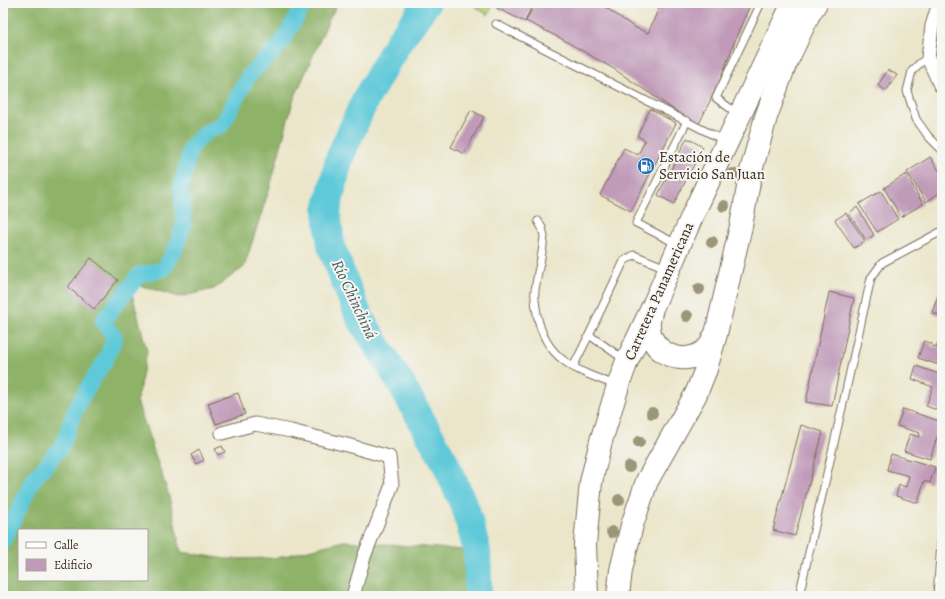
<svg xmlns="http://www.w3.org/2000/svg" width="945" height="599" viewBox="0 0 945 599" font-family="Alegreya,serif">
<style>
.green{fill:#b3d076;stroke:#777d4a}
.forest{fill:#8eb267;stroke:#646e42;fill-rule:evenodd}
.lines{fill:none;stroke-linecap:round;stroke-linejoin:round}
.canal{stroke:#5fc9d9;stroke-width:16}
.river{stroke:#5fc9d9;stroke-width:28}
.building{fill:#c09ab8}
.lane-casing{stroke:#796c5a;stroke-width:9}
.street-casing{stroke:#796c5a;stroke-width:15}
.highway-casing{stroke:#796c5a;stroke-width:24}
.lane{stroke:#fff;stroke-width:7}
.street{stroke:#fff;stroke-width:13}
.highway{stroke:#fff;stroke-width:22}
.tree{fill:#9b9678}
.labels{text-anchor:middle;stroke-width:4;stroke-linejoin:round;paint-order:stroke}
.poi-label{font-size:15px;fill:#3b2a1e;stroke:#f6f6f2;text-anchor:start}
.street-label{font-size:15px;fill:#3b2a1e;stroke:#f6f6f2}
.water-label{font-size:16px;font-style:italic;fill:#465a56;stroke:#f6f6f2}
</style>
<rect width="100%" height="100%" fill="#f6f6f2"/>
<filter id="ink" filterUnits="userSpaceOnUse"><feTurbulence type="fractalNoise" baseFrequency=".025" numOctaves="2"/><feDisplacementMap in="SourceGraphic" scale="8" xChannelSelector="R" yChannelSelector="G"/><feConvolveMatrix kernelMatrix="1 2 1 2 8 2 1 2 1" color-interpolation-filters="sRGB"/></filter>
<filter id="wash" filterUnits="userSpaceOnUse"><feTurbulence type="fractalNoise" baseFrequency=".012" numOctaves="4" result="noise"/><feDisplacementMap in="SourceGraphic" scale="16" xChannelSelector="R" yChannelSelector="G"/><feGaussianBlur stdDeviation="0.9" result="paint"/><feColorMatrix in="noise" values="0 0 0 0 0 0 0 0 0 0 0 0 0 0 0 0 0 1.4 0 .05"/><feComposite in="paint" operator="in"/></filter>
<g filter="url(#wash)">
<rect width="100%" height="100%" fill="#ebe6ca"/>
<path class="green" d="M470,3H494L488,15Z"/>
<path class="forest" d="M3,3H338L330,17L293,101L270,187L244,267L214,289L179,297L129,282L147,351L137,401L169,496L181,552L226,559L277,558L344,541L477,551L478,578V596H3ZM19,530H147V580H19Z"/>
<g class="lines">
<path class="canal" d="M3,542L33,480L62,446L76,408L85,392L106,359L115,338L103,321L139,275L164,269L175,250L184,224L181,188L191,147L206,132L222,125L249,75L281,44L305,3"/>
<path class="river" d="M427,3L399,41L365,100L339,159L327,211L331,246L346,285L359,316L401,384L445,462L466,510L477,551L478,578V596"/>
</g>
<g id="blocks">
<g class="building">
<path d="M499,3H533L525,22L497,8Z"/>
<path d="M535,3H597L605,7L634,27L648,33L661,3H751L739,30L720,80L698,126L614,69L560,38L526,21Z"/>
<path d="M888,70L897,75L886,91L878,85Z"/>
<path d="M650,109L676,123L631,211L600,195L624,148L638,155L645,140L637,136Z"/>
<path d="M471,110L484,117L464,154L451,147Z"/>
<path d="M687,138L703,147L674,204L658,195Z"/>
<path d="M930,157L942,175V191L926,202L907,172Z"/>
<path d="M906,174L923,204L901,217L884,188Z"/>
<path d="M881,191L898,219L877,232L859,204Z"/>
<path d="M857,207L874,235L866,240L849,213Z"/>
<path d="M846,213L865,241L854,248L835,220Z"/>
<path d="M91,258L118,280L94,309L68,287Z"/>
<path d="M829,292L854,298L832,406L806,402Z"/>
<path d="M938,295L942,297V316L932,313Z"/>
<path d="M924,341L932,344L931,346L937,347L939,342L942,343V366L918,358Z"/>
<path d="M916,366L942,375V412L926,406L933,387L912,379Z"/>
<path d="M238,393L245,414L216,424L208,403Z"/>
<path d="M903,409L942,422V439L937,437L930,459L904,451L910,434L919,437L920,433L897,426Z"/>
<path d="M801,425L823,432L795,536L773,530Z"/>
<path d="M222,446L225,452L218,455L215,449Z"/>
<path d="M199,450L204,460L196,464L191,455Z"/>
<path d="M891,454L935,467L930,483L924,481L918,503L896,496L899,485L906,487L909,476L887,470Z"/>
</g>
</g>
</g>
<g filter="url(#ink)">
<use href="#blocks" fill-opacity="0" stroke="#796c5a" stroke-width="1"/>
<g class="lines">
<defs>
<g id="lane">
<path d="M496,24L725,141"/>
<path d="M928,58L920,63L912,71L907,91L916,119L928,136L942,150"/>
<path d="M738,114L716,98L761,3"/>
<path d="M538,221L542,228L544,236C543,248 541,260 538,272C537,278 536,284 535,290C534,298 536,307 537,314C545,360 577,371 616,385"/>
<path d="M677,244L636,223L687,121"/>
<path d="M625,360L589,335L624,261L634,255L666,268"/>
<path d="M573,367L589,335"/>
<path d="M799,596L842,408L871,278L882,263L942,231"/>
<path d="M937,596L942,530"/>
</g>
<g id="street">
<path d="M939,3L932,26L928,58L940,85L942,87"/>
<path d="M222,433L255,424L291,431L347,445L389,457L392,485L364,557L353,596"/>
</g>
<g id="highway">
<path d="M651,313C639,348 682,373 708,348C711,345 712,341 714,337"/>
<path d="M587,596L585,544L591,482L601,441L618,386L627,361L653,306L694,212L793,3"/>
<path d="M618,596L621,570L632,525L647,481L696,394L706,369L716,334L741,226L751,171L766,117L785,65L809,14L816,3"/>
</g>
</defs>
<use href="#lane" class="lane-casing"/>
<use href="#street" class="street-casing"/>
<use href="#highway" class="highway-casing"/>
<use href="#lane" class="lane"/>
<use href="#street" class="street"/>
<use href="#highway" class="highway"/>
</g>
<g class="tree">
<circle cx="733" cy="174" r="6"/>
<circle cx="724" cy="206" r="6"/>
<circle cx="712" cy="242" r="6"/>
<circle cx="699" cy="289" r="6"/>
<circle cx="687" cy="316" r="6"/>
<circle cx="652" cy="413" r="6"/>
<circle cx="639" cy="442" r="6"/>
<circle cx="629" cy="467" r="6"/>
<circle cx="619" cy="500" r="6"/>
<circle cx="612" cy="532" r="6"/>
</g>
</g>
<defs>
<symbol id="fuel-disc" viewBox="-11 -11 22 22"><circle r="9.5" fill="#1f6fb2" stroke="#f6f6f2"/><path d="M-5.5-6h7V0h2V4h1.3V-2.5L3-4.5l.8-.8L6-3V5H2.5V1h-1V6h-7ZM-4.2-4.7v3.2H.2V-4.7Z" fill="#fff"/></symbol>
</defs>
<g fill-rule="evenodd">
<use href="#fuel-disc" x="636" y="156" width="20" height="20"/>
</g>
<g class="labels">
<g class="poi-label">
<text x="659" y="162">Estación de<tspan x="659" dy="17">Servicio San Juan</tspan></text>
</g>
<g class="street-label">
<text transform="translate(659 291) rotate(-66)" y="5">Carretera Panamericana</text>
</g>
<g class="water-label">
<text transform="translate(355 299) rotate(65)" y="6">Río Chinchiná</text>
</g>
</g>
<rect width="945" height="599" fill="none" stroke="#f6f6f2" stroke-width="16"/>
<rect x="18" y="529" width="130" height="52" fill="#f6f6f2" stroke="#aba49d"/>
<rect x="26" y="542" width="20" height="6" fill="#ffffff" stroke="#aba49d"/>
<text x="54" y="549" font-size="12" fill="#3b2a1e">Calle</text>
<rect x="26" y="559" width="20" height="12" fill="#c09ab8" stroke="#aba49d"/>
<text x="54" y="569" font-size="12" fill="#3b2a1e">Edificio</text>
</svg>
